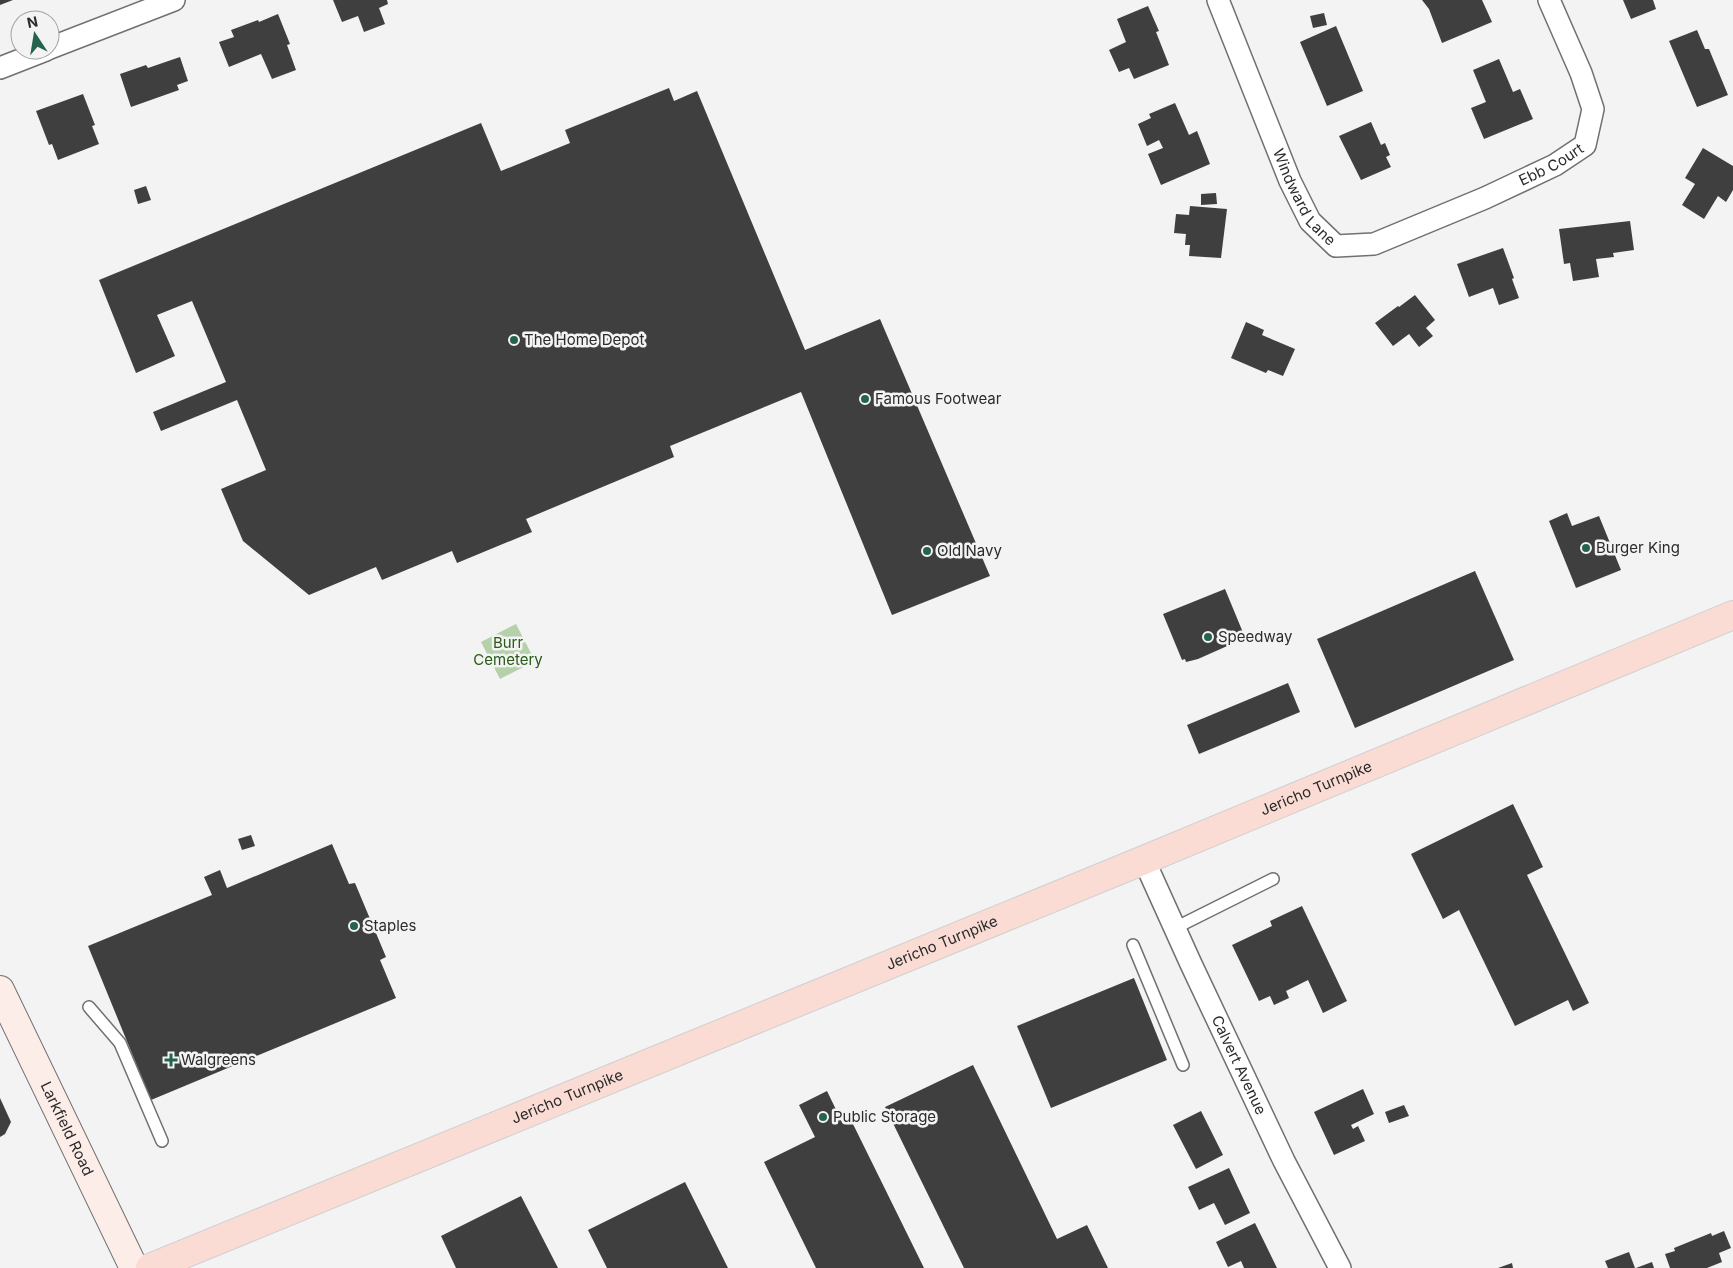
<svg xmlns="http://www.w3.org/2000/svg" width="1733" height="1268" viewBox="0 0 1733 1268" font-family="Inter,sans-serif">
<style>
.green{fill:#b4d1aa}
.building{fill:#3f3f40}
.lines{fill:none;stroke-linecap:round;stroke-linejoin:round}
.service-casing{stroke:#707071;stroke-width:14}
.minor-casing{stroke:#707071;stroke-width:24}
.secondary-casing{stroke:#707071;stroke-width:30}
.primary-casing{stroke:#d0d0d0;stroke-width:30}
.service{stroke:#fff;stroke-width:11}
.minor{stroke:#fff;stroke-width:21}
.secondary{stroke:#fdede9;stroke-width:28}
.primary{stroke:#fadcd4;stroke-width:28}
.poi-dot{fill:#256350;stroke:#f3f3f4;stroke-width:2}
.labels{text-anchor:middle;stroke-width:5;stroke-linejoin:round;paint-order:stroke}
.street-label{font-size:15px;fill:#2b2b2b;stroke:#f3f3f4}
.poi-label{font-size:15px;fill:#2b2b2b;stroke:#f3f3f4;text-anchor:start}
.park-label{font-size:15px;fill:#295a16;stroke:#f3f3f4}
</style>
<rect width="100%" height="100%" fill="#f3f3f4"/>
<path class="green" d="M516,624L535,661L500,679L481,642Z"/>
<g class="building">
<path d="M0,0H13L0,5Z"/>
<path d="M333,0H387L388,4L379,8L385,24L364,32L358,16L342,22Z"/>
<path d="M1422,0H1482L1492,22L1442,43L1429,9Z"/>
<path d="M1623,0H1653L1656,9L1631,19Z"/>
<path d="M1148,6L1159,31L1156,32L1169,65L1134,79L1129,68L1119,72L1109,50L1126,42L1117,19Z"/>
<path d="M1324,13L1327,25L1313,28L1310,16Z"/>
<path d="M278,14L290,44L287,45L296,70L272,79L261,54L229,67L219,42L234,37L231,30L258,20L259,22Z"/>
<path d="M1336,26L1363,91L1327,106L1300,42Z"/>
<path d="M1697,30L1705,49H1709L1728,95L1697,107L1669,41Z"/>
<path d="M180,57L188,81L177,85L179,90L131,107L120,74L146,65L148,68Z"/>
<path d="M1499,59L1513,92L1520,89L1533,119L1484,139L1471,108L1486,102L1473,70Z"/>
<path d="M669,88L674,101L697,91L805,350L880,319L990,576L892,615L801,392L670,446L674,457L526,519L532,532L457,563L452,551L382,580L376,567L309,595L243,541L221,489L266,470L237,400L161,431L153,412L226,382L192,301L157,315L175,356L136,373L99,280L481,123L501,171L570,143L565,130Z"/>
<path d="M83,94L95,125L92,126L99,144L58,160L52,144L49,145L36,111Z"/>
<path d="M1175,103L1189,135L1197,131L1210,164L1161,185L1148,154L1163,148L1159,140L1147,146L1138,124L1151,118L1149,114Z"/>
<path d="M1371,122L1381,145L1385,143L1390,155L1386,157L1391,167L1361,180L1339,136Z"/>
<path d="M1703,148L1733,166V190L1726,202L1718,196L1704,219L1682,205L1695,184L1685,178Z"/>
<path d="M146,186L151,200L138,204L134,190Z"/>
<path d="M1216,193L1217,204L1201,205V194Z"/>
<path d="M1190,206L1227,209L1221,258L1189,256L1190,245H1185L1186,234L1174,233L1176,214L1189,215Z"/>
<path d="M1630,221L1634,250L1613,253L1614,257L1596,259L1599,277L1573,281L1570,263L1564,264L1559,229Z"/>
<path d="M1503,248L1514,278L1512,279L1519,298L1499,305L1493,288L1469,297L1457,264Z"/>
<path d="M1415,295L1435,320L1426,328L1433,336L1419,347L1409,334L1393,346L1375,323L1398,306L1399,307Z"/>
<path d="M1246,322L1264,330L1262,335L1295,349L1283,376L1268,370L1266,373L1231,358Z"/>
<path d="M1567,513L1572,526L1599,516L1621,570L1576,588L1549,521Z"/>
<path d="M1475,571L1514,660L1355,728L1317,639Z"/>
<path d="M1225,589L1244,635L1242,636L1243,639L1198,659L1186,662L1185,659L1182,660L1163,614Z"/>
<path d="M1288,683L1300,712L1199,754L1187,725Z"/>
<path d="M1513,804L1543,867L1527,875L1589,1003L1573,1011L1568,1000L1515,1026L1459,910L1443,919L1411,854Z"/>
<path d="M251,835L255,846L242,850L238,839Z"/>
<path d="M332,844L349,884L355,883L386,957L380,960L396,998L151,1100L88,946L212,895L204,877L220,870L227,888Z"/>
<path d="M1302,906L1347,1001L1323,1013L1308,980L1286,991L1289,998L1274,1005L1270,996L1259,1001L1232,945L1272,926L1270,921Z"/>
<path d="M1134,978L1167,1060L1051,1108L1017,1026Z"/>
<path d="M973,1065L1057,1239L1087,1225L1108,1268H964L885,1107Z"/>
<path d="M1363,1089L1374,1114L1351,1125L1353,1129L1358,1126L1365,1141L1334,1155L1314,1112Z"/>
<path d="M827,1091L843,1124L851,1120L924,1268H816L764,1162L815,1137L799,1105Z"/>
<path d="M0,1098L11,1122L5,1134L0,1137Z"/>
<path d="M1404,1105L1409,1116L1389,1123L1385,1112Z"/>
<path d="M1201,1111L1223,1155L1196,1169L1173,1125Z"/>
<path d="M1229,1168L1250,1213L1225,1225L1214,1203L1199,1210L1188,1187Z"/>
<path d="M685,1182L728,1268H607L588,1230Z"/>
<path d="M521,1196L558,1268H456L441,1236Z"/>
<path d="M1255,1223L1277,1268H1244L1241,1261L1228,1267L1216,1242Z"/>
<path d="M1724,1231L1731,1248L1719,1253L1722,1262L1707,1268H1670L1665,1254L1675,1251L1674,1248L1711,1233L1712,1236Z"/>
<path d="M1629,1252L1635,1268H1608L1605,1261Z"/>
<path d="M1652,1262L1654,1268H1636Z"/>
<path d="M1512,1263L1513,1268H1498Z"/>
</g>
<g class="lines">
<defs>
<g id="service">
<path d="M1175,928L1273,879"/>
<path d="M1133,945L1183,1065"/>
<path d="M89,1007L120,1043L162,1141"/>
</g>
<g id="minor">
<path id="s1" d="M1218,0L1290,181L1310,221L1336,246L1374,244L1485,198L1555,165L1585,145L1593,109L1581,73L1549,0"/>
<path d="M50,48L174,0"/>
<path d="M0,68L46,50"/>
<path id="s2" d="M1144,860L1191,964L1284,1161L1340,1268"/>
</g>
<g id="secondary">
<path id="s3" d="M0,990L134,1268"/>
</g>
<g id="primary">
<path id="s4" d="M150,1268L1144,860L1733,615"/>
</g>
</defs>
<use href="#service" class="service-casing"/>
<use href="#minor" class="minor-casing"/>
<use href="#secondary" class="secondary-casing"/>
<use href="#primary" class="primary-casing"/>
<use href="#service" class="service"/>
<use href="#minor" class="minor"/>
<use href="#secondary" class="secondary"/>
<use href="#primary" class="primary"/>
</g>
<g class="poi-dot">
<circle cx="514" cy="340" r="5"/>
<circle cx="865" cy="399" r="5"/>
<circle cx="1586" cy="548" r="5"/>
<circle cx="927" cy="551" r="5"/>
<circle cx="1208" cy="637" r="5"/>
<circle cx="354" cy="926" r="5"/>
<path d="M168.5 1052.5h5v5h5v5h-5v5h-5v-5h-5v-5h5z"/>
<circle cx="823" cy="1117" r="5"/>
</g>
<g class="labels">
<g class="street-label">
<text dy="5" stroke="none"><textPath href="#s1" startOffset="508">Ebb Court</textPath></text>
<text dy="5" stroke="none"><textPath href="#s1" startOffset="216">Windward Lane</textPath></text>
<text dy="5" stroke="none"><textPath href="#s4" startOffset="1261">Jericho Turnpike</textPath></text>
<text dy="5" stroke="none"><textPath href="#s4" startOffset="856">Jericho Turnpike</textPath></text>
<text dy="5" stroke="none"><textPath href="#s2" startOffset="226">Calvert Avenue</textPath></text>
<text dy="5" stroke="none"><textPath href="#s4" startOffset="451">Jericho Turnpike</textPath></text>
<text dy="5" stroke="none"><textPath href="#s3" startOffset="154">Larkfield Road</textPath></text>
</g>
<g class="poi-label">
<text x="524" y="345">The Home Depot</text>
<text x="875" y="404">Famous Footwear</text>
<text x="1596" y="553">Burger King</text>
<text x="937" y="556">Old Navy</text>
<text x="1218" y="642">Speedway</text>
<text x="364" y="931">Staples</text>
<text x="181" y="1065">Walgreens</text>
<text x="833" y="1122">Public Storage</text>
</g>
<g class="park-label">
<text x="508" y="648">Burr<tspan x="508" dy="17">Cemetery</tspan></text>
</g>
</g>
<g transform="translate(35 35) rotate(348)"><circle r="24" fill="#f3f3f4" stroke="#a3a3a4"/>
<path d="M0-4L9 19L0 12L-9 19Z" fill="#256350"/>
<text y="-8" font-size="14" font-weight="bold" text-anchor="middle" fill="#2b2b2b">N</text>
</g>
</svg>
